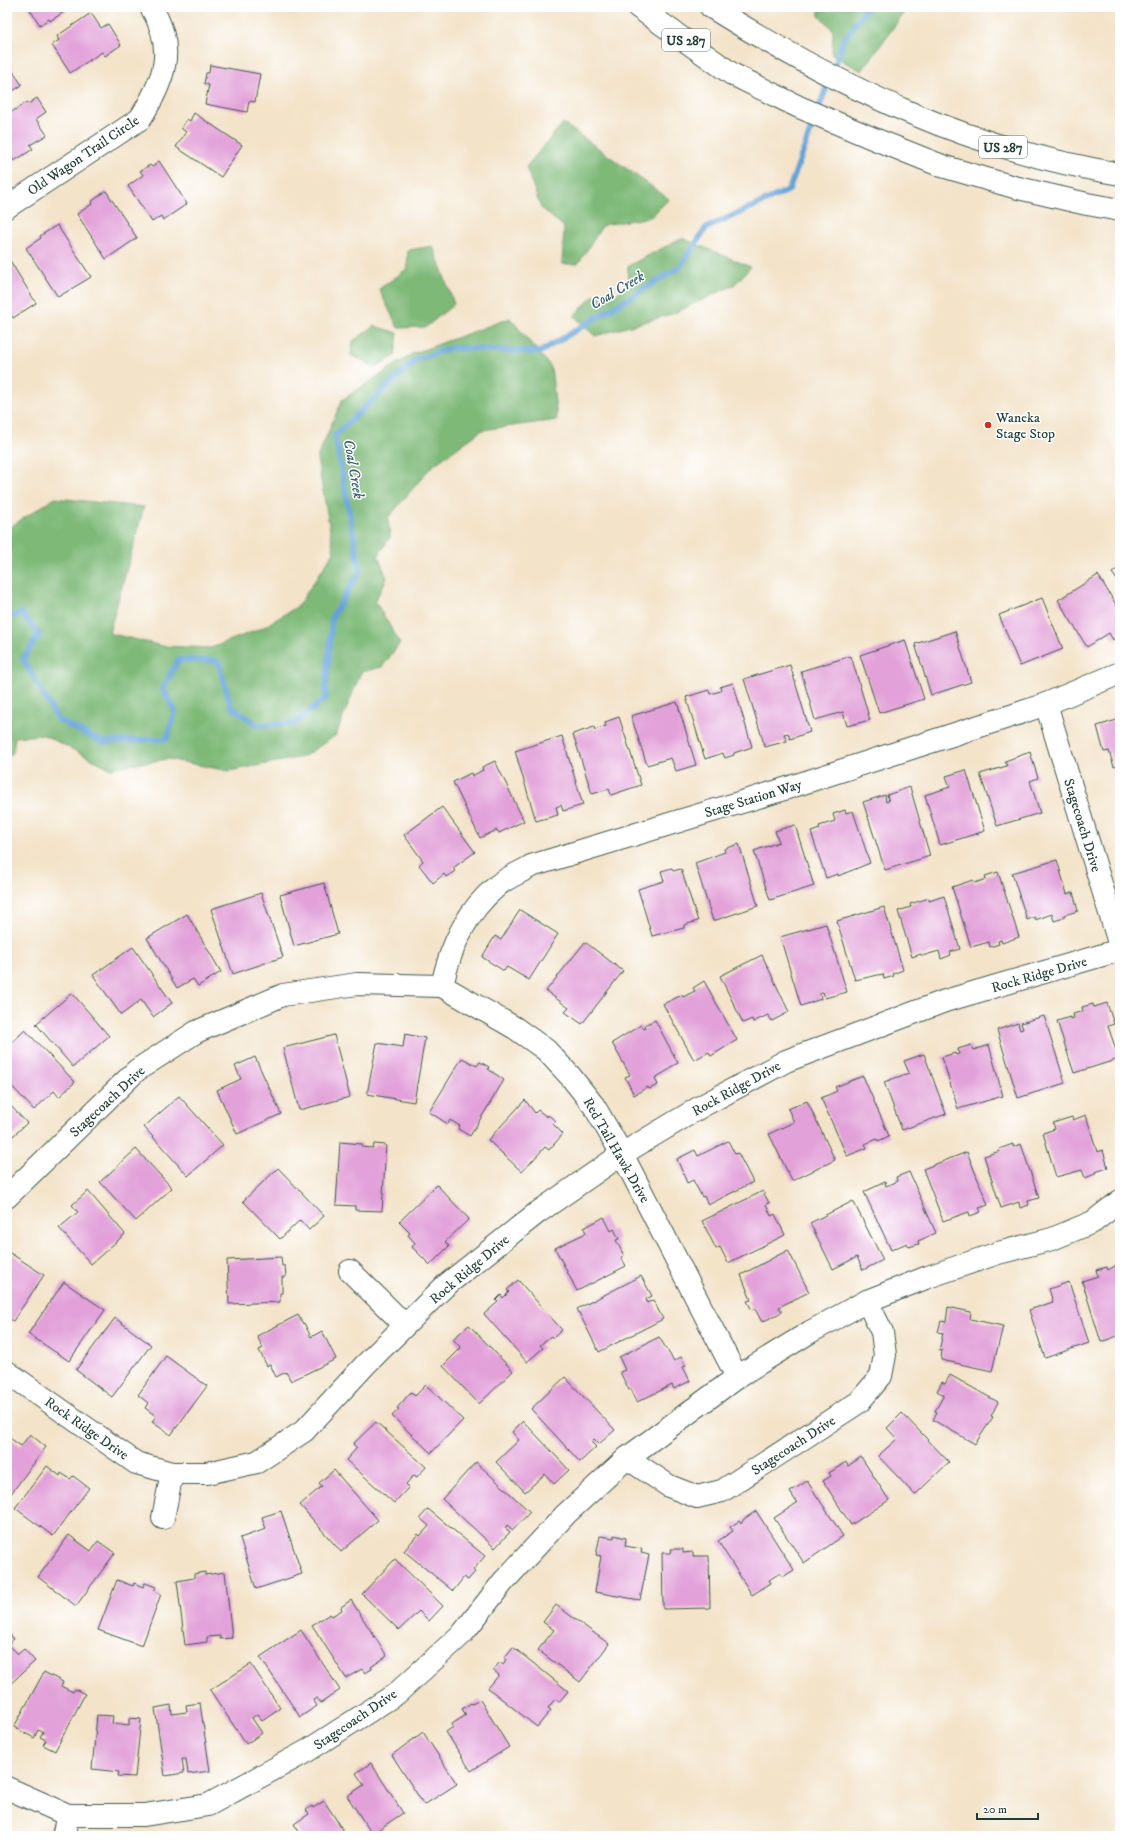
<svg xmlns="http://www.w3.org/2000/svg" width="1127" height="1843" viewBox="0 0 1127 1843" font-family="'IM FELL DW Pica',serif">
<style>
.forest{fill:#7eb978;stroke:#4e7b56}
.lines{fill:none;stroke-linecap:round;stroke-linejoin:round}
.stream{stroke:#64a3d6;stroke-width:6}
.building{fill:#e2a1d9}
.minor-casing{stroke:#3f564a;stroke-width:24}
.major-casing{stroke:#3f564a;stroke-width:24}
.minor{stroke:#fff;stroke-width:22}
.major{stroke:#fff;stroke-width:22}
.poi-dot{fill:#c8321e;stroke:#fff;stroke-width:1.5}
.labels{text-anchor:middle;stroke-width:3;stroke-linejoin:round;paint-order:stroke}
.shield{fill:#fff;stroke:#627771;stroke-width:1}
.shield-label{font-size:13px;font-weight:bold;fill:#1f3d34}
.street-label{font-size:14px;fill:#1f3d34;stroke:#fff}
.poi-label{font-size:14px;fill:#1f3d34;stroke:#fff;text-anchor:start}
.water-label{font-size:15px;font-style:italic;fill:#37616d;stroke:#fff}
</style>
<rect width="100%" height="100%" fill="#fff"/>
<filter id="ink" filterUnits="userSpaceOnUse"><feTurbulence type="fractalNoise" baseFrequency=".025" numOctaves="2"/><feDisplacementMap in="SourceGraphic" scale="8" xChannelSelector="R" yChannelSelector="G"/><feConvolveMatrix kernelMatrix="1 2 1 2 8 2 1 2 1" color-interpolation-filters="sRGB"/></filter>
<filter id="wash" filterUnits="userSpaceOnUse"><feTurbulence type="fractalNoise" baseFrequency=".012" numOctaves="4" result="noise"/><feDisplacementMap in="SourceGraphic" scale="16" xChannelSelector="R" yChannelSelector="G"/><feGaussianBlur stdDeviation="0.9" result="paint"/><feColorMatrix in="noise" values="0 0 0 0 0 0 0 0 0 0 0 0 0 0 0 0 0 1.4 0 .05"/><feComposite in="paint" operator="in"/></filter>
<g filter="url(#wash)">
<rect width="100%" height="100%" fill="#f3e3c9"/>
<g class="forest">
<path d="M819,7H908L862,71L832,55L833,30L819,16Z"/>
<path d="M563,123L669,199L651,217L603,225L578,264H562L564,227L541,208L526,167Z"/>
<path d="M682,238L751,267L734,285L672,314L595,336L574,316L593,296H614L628,284V266Z"/>
<path d="M433,246L454,304L426,327L398,328L379,289L407,269L408,250Z"/>
<path d="M510,318L551,367L557,420L482,430L431,467L388,518L390,537L378,556L387,578L375,601L400,643L382,667L361,672L336,735L303,757L229,771L168,759L110,768L44,735L15,737L13,753L7,759V529L55,498L144,507L109,633L162,646L211,648L262,628L298,606L334,552L317,458L342,400L412,354Z"/>
<path d="M374,326L398,333L395,356L375,367L351,355L353,341Z"/>
</g>
<g class="lines">
<g class="stream">
<path d="M833,71L844,39L868,7"/>
<path d="M7,618L21,613L39,635L23,659L58,720L102,742L167,739L175,711L163,689L178,660L218,661L231,706L257,725L294,724L325,699L332,617L360,571L335,435L417,359L451,348L540,352L680,267L706,228L789,190L829,80"/>
</g>
</g>
<g id="blocks">
<g class="building">
<path d="M28,7H72L50,21L49,19L40,25Z"/>
<path d="M91,13L101,28L108,24L121,45L105,56L102,52L70,73L52,45L59,40L57,36Z"/>
<path d="M210,65L260,74L255,102L249,101L247,112L205,104L209,85L204,84L206,73H209Z"/>
<path d="M7,69L9,72L12,70L22,85L7,95Z"/>
<path d="M37,98L46,112L36,119L47,135L30,145L33,149L14,161L7,151V115L27,102L28,104Z"/>
<path d="M194,113L242,145L221,177L176,147L186,132L181,128L187,119L190,121Z"/>
<path d="M159,161L187,204L163,220L161,216L152,222L128,186L143,175L140,171L150,165L152,167Z"/>
<path d="M106,191L137,238L106,259L77,214L92,204L91,202Z"/>
<path d="M57,225L91,277L58,297L26,248L41,238L40,236Z"/>
<path d="M9,259L36,303L13,318L11,315L7,318V261Z"/>
<path d="M1120,567V584L1112,573Z"/>
<path d="M1098,575L1120,611V635L1113,640L1109,633L1087,647L1058,600Z"/>
<path d="M1042,598L1063,649L1020,666L999,615Z"/>
<path d="M955,631L971,682L931,695L915,644Z"/>
<path d="M905,640L924,699L879,713L860,655Z"/>
<path d="M851,656L870,720L847,726L843,712L815,720L801,671Z"/>
<path d="M790,665L810,732L790,739L788,733L784,734L787,741L765,747L744,679Z"/>
<path d="M733,683L752,747L734,753V755L725,758L723,753L705,759L686,697L709,690L710,694L721,691L720,687Z"/>
<path d="M677,702L696,765L676,771L671,758L647,765L631,716Z"/>
<path d="M619,717L641,785L611,795L609,789L592,794L573,734L594,727L595,730L606,726L605,722Z"/>
<path d="M1117,720L1120,725V765L1114,767L1109,751L1104,752L1097,726Z"/>
<path d="M562,736L583,805L563,811L561,805L556,807L558,815L536,821L515,751Z"/>
<path d="M1030,752L1038,778L1030,781L1040,813L997,826L980,774L1007,766L1005,761Z"/>
<path d="M495,761L524,821L499,833L497,830L480,838L453,782L471,773L472,776L483,770L482,767Z"/>
<path d="M966,770L985,831L940,845L925,795L950,787L946,776Z"/>
<path d="M910,787L930,856L885,870L863,802L885,795L886,802L889,801L887,795Z"/>
<path d="M442,807L475,852L453,868L455,871L446,877L444,874L433,883L419,865L423,861L404,835Z"/>
<path d="M845,810L846,813L853,811L870,863L838,876V874L826,878L811,832L820,829L819,826L835,821L833,814Z"/>
<path d="M795,825L814,886L770,900L754,851L779,842L775,831Z"/>
<path d="M739,844L758,906L713,921L695,863L725,852L724,849Z"/>
<path d="M1057,860L1067,894L1073,892L1078,911L1064,915V918L1054,921L1052,914L1035,920V917L1027,920L1012,873Z"/>
<path d="M672,868L673,871L681,869L698,921L684,925V928L652,936L638,889L664,881L661,871Z"/>
<path d="M998,872L1019,937L1002,943L1001,940L998,941L999,944L990,947L989,942L971,947L952,887L973,880L975,883L986,879L985,876Z"/>
<path d="M324,883L338,934L294,946L280,895Z"/>
<path d="M261,893L283,957L233,974L211,909Z"/>
<path d="M944,896L960,949L950,952L951,955L941,959L939,951L922,956L921,954L912,957L898,911L911,907L910,904L929,898V901Z"/>
<path d="M884,907L903,970L893,974L894,976L884,979L883,974L855,980L837,921Z"/>
<path d="M520,910L558,934L529,980L507,967L504,971L482,957L495,936L501,940Z"/>
<path d="M187,914L221,972L198,986L193,979L177,988L147,938Z"/>
<path d="M826,924L847,992L825,998L823,992L820,994L821,999L801,1006L780,937Z"/>
<path d="M585,942L623,971L582,1024L565,1012L569,1008L546,991Z"/>
<path d="M133,947L172,1003L153,1017L141,1000L121,1015L93,975Z"/>
<path d="M762,955L789,1012L772,1021L768,1015L753,1022L752,1019L743,1023L720,976Z"/>
<path d="M704,981L737,1040L711,1056L709,1052L694,1060L663,1004L682,995L683,997L695,991L693,988Z"/>
<path d="M72,993L109,1036L73,1067L36,1024Z"/>
<path d="M1107,1003L1114,1024L1108,1026L1119,1059L1074,1073L1057,1021L1070,1017V1019L1074,1018L1073,1014L1083,1011L1082,1007L1093,1004L1094,1007Z"/>
<path d="M1044,1016L1065,1083L1018,1098L997,1030L1018,1023L1020,1030L1023,1029L1021,1023Z"/>
<path d="M655,1020L678,1063L669,1068L670,1069L655,1078L658,1085L649,1089L648,1087L634,1095L625,1077L630,1075L612,1043L641,1025L644,1029L646,1028L645,1025Z"/>
<path d="M25,1030L75,1082L59,1097L54,1091L34,1110L7,1081V1047Z"/>
<path d="M405,1034L425,1038L414,1102L367,1094L377,1043L403,1047Z"/>
<path d="M334,1035L350,1097L299,1110L283,1048Z"/>
<path d="M971,1045L973,1050L989,1045L1003,1096L958,1109L942,1057L955,1053L956,1055L959,1054L958,1049Z"/>
<path d="M924,1054L946,1114L902,1130L884,1082L909,1073L904,1061Z"/>
<path d="M255,1057L281,1114L237,1134L217,1090L241,1079L235,1066Z"/>
<path d="M462,1058L477,1066L480,1062L489,1067L488,1069L504,1080L470,1136L458,1129L460,1126L450,1120L448,1124L429,1112Z"/>
<path d="M863,1076L889,1136L878,1141L877,1139L865,1144L867,1148L847,1156L821,1098L837,1091L835,1087Z"/>
<path d="M179,1096L223,1145L188,1176L144,1127Z"/>
<path d="M525,1100L535,1113L538,1110L547,1117L548,1115L556,1121L553,1124L563,1134L549,1150L545,1147L522,1172L488,1140Z"/>
<path d="M807,1101L835,1160L792,1181L769,1134L794,1122L788,1109Z"/>
<path d="M7,1102L27,1123L13,1136L7,1130Z"/>
<path d="M1086,1115L1097,1152L1103,1150L1108,1168L1095,1172V1174L1085,1178L1082,1170L1056,1177L1043,1133L1055,1129L1053,1123L1072,1117L1073,1120Z"/>
<path d="M728,1141L735,1154L738,1153L753,1182L708,1205L704,1196L702,1197L693,1180L687,1183L677,1159L695,1150L698,1156Z"/>
<path d="M340,1142L362,1144V1147L373,1148L374,1144L386,1145L382,1211L355,1210V1206L336,1205Z"/>
<path d="M1013,1144V1147L1021,1144L1039,1198L1028,1201L1029,1205L1020,1208L1019,1202L1001,1208L984,1156L1000,1151L999,1149Z"/>
<path d="M136,1149L172,1188L136,1221L100,1182Z"/>
<path d="M967,1152L988,1205L979,1208L981,1212L970,1216L969,1212L943,1221L923,1169Z"/>
<path d="M278,1168L324,1216L309,1230L300,1220L280,1239L243,1201Z"/>
<path d="M909,1172L936,1233L918,1241L919,1244L909,1247L907,1243L891,1250L864,1192L885,1182L886,1186L897,1181L896,1177Z"/>
<path d="M437,1185L469,1219L445,1242L449,1246L430,1265L412,1247L415,1243L408,1235L410,1233L399,1222Z"/>
<path d="M88,1191L125,1234L91,1264L59,1228L78,1212L72,1205Z"/>
<path d="M763,1191L769,1203L766,1204L771,1216L775,1214L785,1235L728,1263L720,1247L716,1249L702,1221Z"/>
<path d="M853,1201L883,1260L863,1270L857,1257L833,1269L810,1223Z"/>
<path d="M604,1217L611,1231L614,1229L619,1239L616,1240L624,1256L621,1257L626,1266L577,1291L555,1248L586,1233L584,1228Z"/>
<path d="M788,1250L809,1292L779,1307L782,1312L762,1322L755,1309L752,1310L747,1301L751,1300L741,1275Z"/>
<path d="M7,1251L44,1275L13,1321L7,1317Z"/>
<path d="M281,1257L282,1266H285L286,1277H282V1293H280V1302L229,1304L227,1260Z"/>
<path d="M1120,1263V1335L1101,1342L1082,1281L1098,1276L1096,1270L1107,1267L1108,1270Z"/>
<path d="M641,1276L652,1296L646,1299L647,1303L653,1300L663,1319L599,1352L577,1309Z"/>
<path d="M518,1280L562,1330L553,1338L551,1336L540,1345L543,1348L527,1362L484,1314L498,1302L496,1300L501,1295L503,1298L509,1292L507,1290Z"/>
<path d="M64,1282L105,1310L69,1361L28,1334Z"/>
<path d="M1069,1282L1089,1343L1045,1358L1029,1310L1053,1302L1049,1289Z"/>
<path d="M948,1307L971,1312L970,1319L1003,1326L992,1371L941,1360L942,1350L939,1351L943,1333L938,1332L941,1321L946,1322Z"/>
<path d="M298,1315L303,1324L304,1323L311,1337L322,1331L336,1359L291,1381L286,1372L276,1377L270,1364L267,1366L259,1350L263,1348L257,1336Z"/>
<path d="M115,1318L151,1345L112,1397L76,1370Z"/>
<path d="M469,1325L513,1371L479,1404L443,1366L461,1348L453,1339Z"/>
<path d="M659,1337L674,1361L681,1357L686,1366L683,1367L690,1381L674,1389L672,1385L637,1402L631,1389L629,1390L620,1372L625,1370L619,1357Z"/>
<path d="M166,1356L207,1386L171,1435L152,1422L156,1416L145,1408L148,1403L138,1395Z"/>
<path d="M950,1375L998,1402L991,1416L993,1417L975,1444L933,1420L937,1412L935,1411L944,1395L937,1391L942,1382L945,1384Z"/>
<path d="M565,1377L615,1430L599,1444L594,1439L591,1442L596,1447L580,1462L531,1409Z"/>
<path d="M426,1385L463,1420L431,1453L392,1416L399,1409L397,1408L411,1392L415,1396Z"/>
<path d="M902,1413L949,1462L915,1495L878,1456L897,1439L887,1428Z"/>
<path d="M523,1421L569,1470L554,1484L545,1474L525,1492L496,1462L519,1440L512,1432Z"/>
<path d="M376,1422L426,1467L417,1477L414,1475L406,1484L409,1487L394,1503L346,1460L357,1448L353,1444Z"/>
<path d="M30,1434L46,1447L7,1499V1436L21,1446Z"/>
<path d="M861,1457L889,1500L851,1525L823,1481L831,1476L829,1473L846,1462L848,1466Z"/>
<path d="M476,1462L530,1512L513,1530L507,1525L505,1528L510,1532L495,1548L442,1499Z"/>
<path d="M47,1466L60,1476L61,1473L70,1479L73,1476L89,1488L53,1536L15,1508Z"/>
<path d="M334,1470L378,1520L341,1552L300,1505L322,1486L319,1483Z"/>
<path d="M807,1481L843,1536L804,1563L774,1518L797,1503L790,1492Z"/>
<path d="M428,1509L485,1556L473,1570L475,1572L468,1580L464,1577L453,1591L404,1551L418,1534L420,1536L429,1526L420,1518Z"/>
<path d="M281,1511L302,1574L256,1589L240,1538L266,1529L262,1517Z"/>
<path d="M756,1511L794,1570L783,1577L780,1573L769,1580L771,1583L752,1595L718,1541L733,1531L730,1527L739,1521L741,1524L744,1519Z"/>
<path d="M69,1535L91,1551L98,1541L115,1553L76,1606L38,1577Z"/>
<path d="M614,1535L626,1538L625,1546L642,1549L641,1553L649,1555L640,1600L595,1592L601,1556L596,1555L600,1536L614,1538Z"/>
<path d="M671,1549H683V1553L693,1552V1556H709L710,1608L663,1609L662,1553H672Z"/>
<path d="M395,1559L443,1606L429,1621L419,1611L399,1630L362,1594Z"/>
<path d="M205,1572V1575L225,1572L232,1638L220,1639V1636L207,1637V1642L185,1645L177,1581L194,1578V1574Z"/>
<path d="M117,1580L133,1586L134,1583L143,1587L145,1583L156,1587L154,1591L161,1594L142,1646L98,1630Z"/>
<path d="M351,1600L387,1656L371,1667L372,1669L365,1673L362,1669L346,1678L312,1625L330,1614L332,1616L342,1610L341,1607Z"/>
<path d="M556,1605L609,1644L580,1682L538,1650L554,1630L543,1622Z"/>
<path d="M301,1630L340,1690L321,1703L317,1698L313,1700L317,1706L300,1717L260,1657Z"/>
<path d="M7,1631L14,1639L8,1644L18,1654L24,1649L35,1661L7,1687Z"/>
<path d="M513,1647L568,1691L559,1702L555,1699L548,1708L551,1710L537,1727L488,1688L499,1675L493,1670L500,1662L503,1665L506,1659L504,1658Z"/>
<path d="M251,1664L280,1708L262,1720L257,1714L252,1718L262,1733L246,1744L210,1690Z"/>
<path d="M44,1672L63,1682L61,1686L73,1692L75,1689L85,1694L55,1751L43,1745L46,1740L40,1737L43,1732L38,1730L34,1738L14,1727Z"/>
<path d="M480,1700L509,1747L471,1771L446,1732L453,1727L452,1724L466,1715L462,1709L471,1703L472,1704Z"/>
<path d="M200,1703L210,1771L188,1774L186,1759H182L184,1773L165,1776L155,1708L171,1705L172,1714L187,1712L186,1705Z"/>
<path d="M97,1715L113,1716L112,1723L129,1725V1718L141,1719L135,1777L118,1776L119,1772L92,1769Z"/>
<path d="M423,1732L457,1784L424,1805L392,1755Z"/>
<path d="M371,1763L403,1813L372,1834L347,1796L364,1785L356,1773Z"/>
<path d="M324,1801L347,1836H302L294,1824L309,1814L306,1810L312,1806L313,1808Z"/>
</g>
</g>
</g>
<g filter="url(#ink)">
<use href="#blocks" fill-opacity="0" stroke="#3f564a" stroke-width="1"/>
<g class="lines">
<defs>
<g id="minor">
<path d="M7,207L140,119C164,80 177,50 151,7"/>
<path d="M1046,704L1120,946"/>
<path d="M442,986C450,948 466,912 496,887C505,878 520,873 531,866L778,791L1017,714L1046,704L1120,673"/>
<path d="M7,1197L137,1070L196,1032L283,995L357,984L442,986L515,1028L546,1050L571,1077L594,1106L622,1154L737,1377"/>
<path d="M350,1271L405,1325"/>
<path d="M7,1372L136,1463L172,1473H207L257,1462L304,1431L365,1365L445,1286L537,1213L622,1154L702,1106L786,1061L945,1001L1120,950"/>
<path d="M627,1458L669,1486L697,1497L722,1491L859,1402L881,1376L885,1355L882,1332L867,1301"/>
<path d="M163,1518L172,1473"/>
<path d="M7,1788L68,1815H144L208,1805L307,1751L396,1694L463,1633L503,1582L566,1514L627,1458L737,1377L810,1332L867,1301L928,1277L998,1253L1052,1239L1093,1222L1120,1201"/>
<path d="M63,1836L68,1815"/>
</g>
<g id="major">
<path d="M638,7L732,74L799,107L872,138L942,166L1014,187L1087,204L1120,210"/>
<path d="M711,7C839,87 970,150 1120,174"/>
</g>
</defs>
<use href="#minor" class="minor-casing"/>
<use href="#major" class="major-casing"/>
<use href="#minor" class="minor"/>
<use href="#major" class="major"/>
</g>
</g>
<circle class="poi-dot" cx="988" cy="425" r="4"/>
<g class="labels">
<g class="shield">
<rect x="662" y="29" width="48" height="22" rx="3"/>
<rect x="979" y="136" width="48" height="22" rx="3"/>
</g>
<g class="shield-label">
<text x="686" y="45">US 287</text>
<text x="1003" y="152">US 287</text>
</g>
<g class="street-label">
<text transform="translate(83 155) rotate(-34)" y="5">Old Wagon Trail Circle</text>
<text transform="translate(753 798) rotate(-17)" y="5">Stage Station Way</text>
<text transform="translate(1083 825) rotate(73)" y="5">Stagecoach Drive</text>
<text transform="translate(1039 974) rotate(-16)" y="5">Rock Ridge Drive</text>
<text transform="translate(736 1088) rotate(-29)" y="5">Rock Ridge Drive</text>
<text transform="translate(107 1101) rotate(-43)" y="5">Stagecoach Drive</text>
<text transform="translate(617 1150) rotate(60)" y="5">Red Tail Hawk Drive</text>
<text transform="translate(469 1269) rotate(-40)" y="5">Rock Ridge Drive</text>
<text transform="translate(87 1428) rotate(35)" y="5">Rock Ridge Drive</text>
<text transform="translate(793 1445) rotate(-33)" y="5">Stagecoach Drive</text>
<text transform="translate(355 1719) rotate(-34)" y="5">Stagecoach Drive</text>
</g>
<g class="poi-label">
<text x="996" y="422">Waneka<tspan x="996" dy="16">Stage Stop</tspan></text>
</g>
<g class="water-label">
<text transform="translate(617 290) rotate(-31)" y="5">Coal Creek</text>
<text transform="translate(354 469) rotate(80)" y="5">Coal Creek</text>
</g>
</g>
<rect width="1127" height="1843" fill="none" stroke="#fff" stroke-width="24"/>
<path d="M977 1813v6h61v-6" fill="none" stroke="#1f3d34" stroke-width="2"/>
<text x="983" y="1813" font-size="12" fill="#1f3d34" stroke="#ffffff" stroke-width="3" paint-order="stroke">20 m</text>
</svg>
